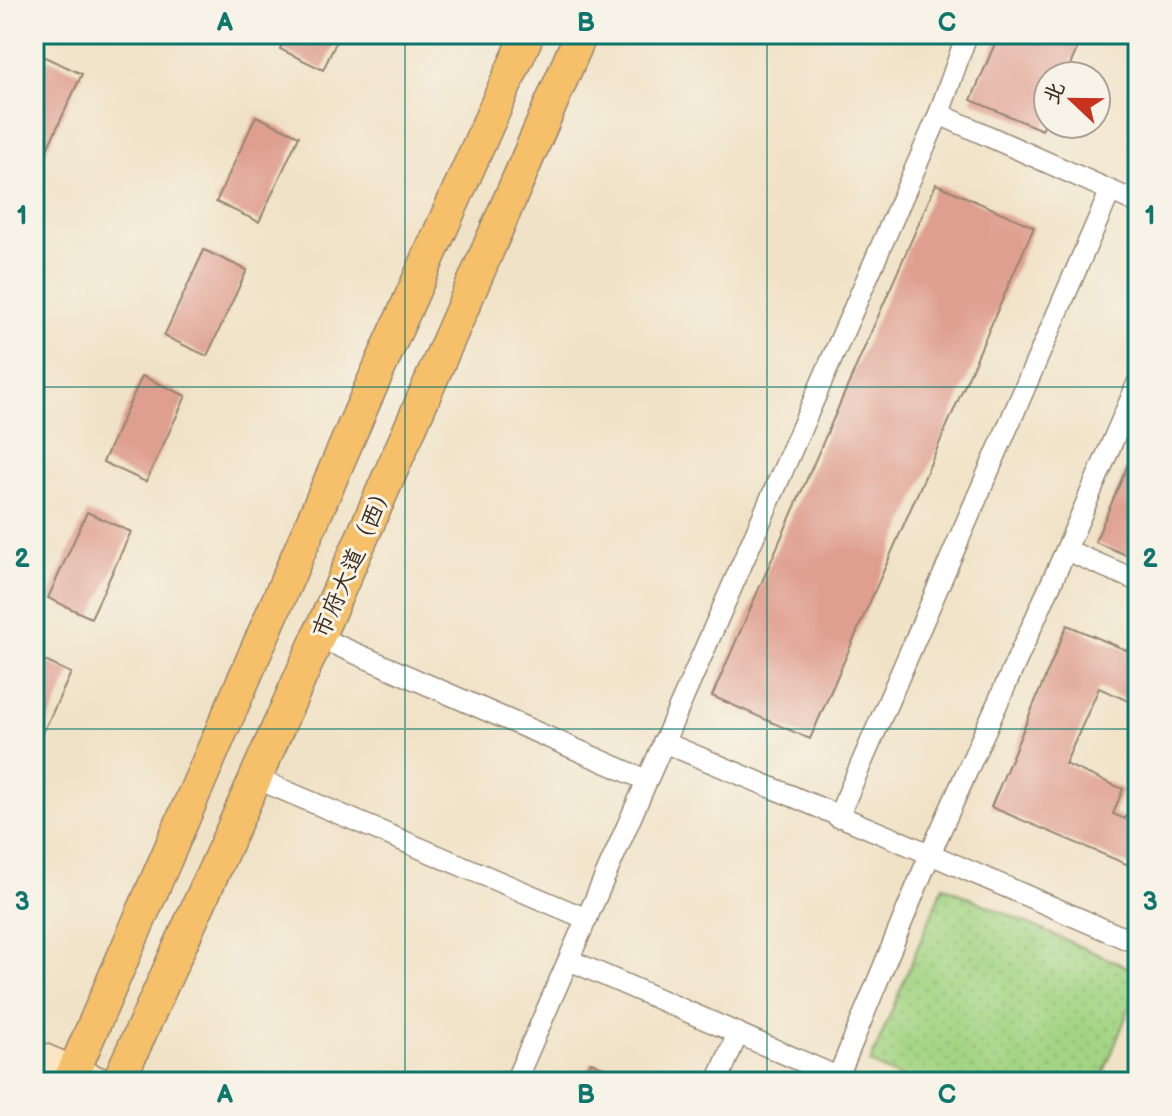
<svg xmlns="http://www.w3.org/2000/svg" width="1172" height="1116" viewBox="0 0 1172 1116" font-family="'Balsamiq Sans','LXGW WenKai TC',sans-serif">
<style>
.grass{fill:url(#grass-dots);stroke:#6f7f50;stroke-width:2}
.building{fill:#df9f8f}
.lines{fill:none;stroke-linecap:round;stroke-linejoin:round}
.street-casing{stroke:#968672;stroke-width:23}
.secondary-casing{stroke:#968672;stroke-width:33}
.primary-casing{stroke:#968672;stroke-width:35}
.street{stroke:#fff;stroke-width:20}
.secondary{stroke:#fbe6c4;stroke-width:30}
.primary{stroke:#f6c06b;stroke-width:32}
.grid{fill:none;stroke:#0f766e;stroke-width:2;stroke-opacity:0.55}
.labels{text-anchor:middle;stroke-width:6;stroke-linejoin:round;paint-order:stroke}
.street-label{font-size:24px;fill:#3b2a1e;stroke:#f7f3e8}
.neatline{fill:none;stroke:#0f766e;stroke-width:3}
.grid-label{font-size:26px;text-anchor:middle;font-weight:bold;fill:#0f766e}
</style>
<defs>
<pattern id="grass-dots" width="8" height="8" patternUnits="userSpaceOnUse" patternTransform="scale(2)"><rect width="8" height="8" fill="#a3d483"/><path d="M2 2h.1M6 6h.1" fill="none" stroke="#8db671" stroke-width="1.8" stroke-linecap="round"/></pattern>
</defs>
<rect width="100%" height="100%" fill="#f7f3e8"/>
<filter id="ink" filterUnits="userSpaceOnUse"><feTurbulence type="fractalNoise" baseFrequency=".0125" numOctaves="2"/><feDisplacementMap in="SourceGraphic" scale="16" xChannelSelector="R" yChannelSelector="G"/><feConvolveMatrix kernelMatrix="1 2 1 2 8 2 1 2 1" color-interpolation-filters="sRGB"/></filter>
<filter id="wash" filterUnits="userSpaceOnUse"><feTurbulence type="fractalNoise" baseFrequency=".006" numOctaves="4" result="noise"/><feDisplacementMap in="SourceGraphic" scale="32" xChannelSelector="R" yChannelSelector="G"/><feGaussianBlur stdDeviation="1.8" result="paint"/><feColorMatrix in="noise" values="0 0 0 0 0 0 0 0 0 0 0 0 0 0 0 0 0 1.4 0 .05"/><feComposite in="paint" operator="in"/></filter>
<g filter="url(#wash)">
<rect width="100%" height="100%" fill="#f0e2c6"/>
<path class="grass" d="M943,886L1138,972V987L1100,1082H910L870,1063Z"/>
<g id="blocks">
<g class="building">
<path d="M287,34H340L323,70L280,49Z"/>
<path d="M999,34H1084L1065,76H1048V116L1042,130L971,100Z"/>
<path d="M38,54L82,74L42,160L34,156V63Z"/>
<path d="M256,116L299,136L259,222L216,202Z"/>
<path d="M936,184L1034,227L810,739L712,696Z"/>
<path d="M204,250L247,270L207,356L164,336Z"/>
<path d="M142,376L186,396L146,482L103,462Z"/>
<path d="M1138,441V560L1095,542Z"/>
<path d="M87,512L131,532L91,618L48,598Z"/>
<path d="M1067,625L1138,655V705L1099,688L1065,764L1123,789L1113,814L1125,819L1138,789V869L991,807Z"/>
<path d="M34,656L71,673L34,752Z"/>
<path d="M591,1062L639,1082H582Z"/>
</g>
</g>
</g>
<g filter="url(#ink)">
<use href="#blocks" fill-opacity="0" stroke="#968672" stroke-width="2"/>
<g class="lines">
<defs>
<g id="street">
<path d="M939,114L1138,203"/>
<path d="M1066,550L1138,581"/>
<path d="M318,637L646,780"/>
<path d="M663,742L930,854L1138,944"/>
<path d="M255,778L587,919"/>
<path d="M838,817L1110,192"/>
<path d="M569,960L847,1081"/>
<path d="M515,1082L939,114L967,34"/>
<path d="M717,1082L738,1033"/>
<path d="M836,1082L930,854L1066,550L1138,382"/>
</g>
<path id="secondary" d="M34,1055L98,1082"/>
<g id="primary">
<path d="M69,1082L362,407L528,34"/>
<path d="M118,1082C277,735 430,385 581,34"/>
</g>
</defs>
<use href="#street" class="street-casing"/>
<use href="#secondary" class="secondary-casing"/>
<use href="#primary" class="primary-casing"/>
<use href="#street" class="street"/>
<use href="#secondary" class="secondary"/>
<use href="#primary" class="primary"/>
</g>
</g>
<path class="grid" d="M405,34V1082M767,34V1082M34,387H1138M34,729H1138"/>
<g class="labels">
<g class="street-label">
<text transform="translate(353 560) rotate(-66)" y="8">市府大道（西）</text>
</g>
</g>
<rect width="1172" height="1116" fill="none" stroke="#f7f3e8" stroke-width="88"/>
<g transform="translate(1072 100) rotate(292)"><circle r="38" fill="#f7f3e8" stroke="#aca397" stroke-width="2"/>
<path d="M0-6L14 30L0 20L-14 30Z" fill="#c8321e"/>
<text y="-12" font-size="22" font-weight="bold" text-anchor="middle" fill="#3b2a1e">北</text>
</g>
<rect x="44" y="44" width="1084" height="1028" class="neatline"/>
<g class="grid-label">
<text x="225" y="31">A</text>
<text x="586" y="31">B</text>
<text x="947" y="31">C</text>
<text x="22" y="224">1</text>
<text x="1150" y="224">1</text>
<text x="22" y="567">2</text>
<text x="1150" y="567">2</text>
<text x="22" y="910">3</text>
<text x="1150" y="910">3</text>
<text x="225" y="1103">A</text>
<text x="586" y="1103">B</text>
<text x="947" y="1103">C</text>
</g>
</svg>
